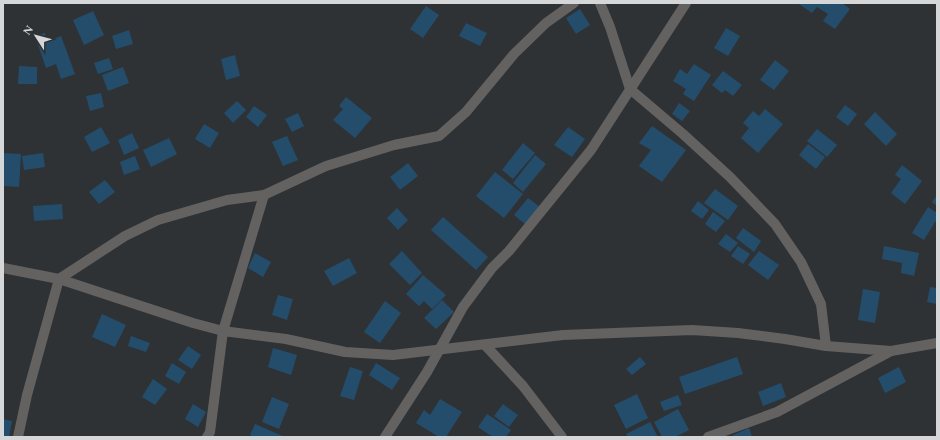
<svg xmlns="http://www.w3.org/2000/svg" width="940" height="440" viewBox="0 0 940 440" font-family="Spectral,serif">
<style>
.building{fill:#244d6c}
.lines{fill:none;stroke-linecap:round;stroke-linejoin:round}
.minor{stroke:#646260;stroke-width:10}
</style>
<rect width="100%" height="100%" fill="#2e3235"/>
<g class="building">
<path d="M800,3H842L850,9L835,29L823,21L828,14L817,7L812,13L799,4Z"/>
<path d="M426,6L439,15L423,38L410,29Z"/>
<path d="M580,9L590,25L576,34L566,18Z"/>
<path d="M93,11L104,35L84,45L73,20Z"/>
<path d="M466,23L487,33L480,46L459,36Z"/>
<path d="M726,28L740,36L728,56L714,48Z"/>
<path d="M129,30L133,44L116,49L112,36Z"/>
<path d="M45,33L47,41L61,36L75,74L61,79L56,64L46,68L35,36Z"/>
<path d="M235,55L240,76L226,80L221,59Z"/>
<path d="M109,58L113,69L98,74L94,63Z"/>
<path d="M775,60L789,71L774,90L760,80Z"/>
<path d="M694,64L711,75L694,101L683,94L686,89L673,81L680,69L687,74Z"/>
<path d="M19,66L37,67V84H18Z"/>
<path d="M123,67L129,83L108,91L102,75Z"/>
<path d="M723,71L742,85L733,96L725,90L722,93L712,85Z"/>
<path d="M101,93L104,107L90,111L86,96Z"/>
<path d="M346,97L372,118L355,138L333,120L343,109L339,106Z"/>
<path d="M237,101L246,110L233,123L224,113Z"/>
<path d="M679,103L690,111L682,121L672,114Z"/>
<path d="M845,105L857,114L848,126L836,117Z"/>
<path d="M254,106L267,115L258,127L246,117Z"/>
<path d="M765,109L783,124L758,153L741,138L749,128L743,123L753,111L759,116Z"/>
<path d="M875,112L897,134L886,146L864,124Z"/>
<path d="M298,113L304,126L292,132L285,119Z"/>
<path d="M204,124L219,133L210,148L195,139Z"/>
<path d="M652,126L686,150L662,182L639,166L651,150L639,143Z"/>
<path d="M101,127L110,143L92,152L84,137Z"/>
<path d="M568,127L585,139L572,157L554,145Z"/>
<path d="M817,129L837,145L827,157L807,141Z"/>
<path d="M132,133L139,148L124,155L118,140Z"/>
<path d="M287,136L298,160L283,166L272,142Z"/>
<path d="M169,138L177,154L151,167L143,150Z"/>
<path d="M523,143L535,153L513,179L502,170Z"/>
<path d="M808,144L825,157L816,169L799,155Z"/>
<path d="M3,153L21,154L19,187L3,186Z"/>
<path d="M43,153L45,167L24,170L22,156Z"/>
<path d="M535,155L546,164L523,192L513,183Z"/>
<path d="M135,156L140,169L124,175L120,162Z"/>
<path d="M408,163L418,176L400,190L390,177Z"/>
<path d="M902,165L922,181L905,204L891,193L901,179L895,175Z"/>
<path d="M495,172L523,194L504,218L476,196Z"/>
<path d="M105,180L115,192L99,204L89,192Z"/>
<path d="M715,189L738,206L728,220L704,203Z"/>
<path d="M937,195V206L932,202Z"/>
<path d="M528,198L540,207L526,225L514,215Z"/>
<path d="M698,201L709,210L702,219L691,211Z"/>
<path d="M62,204L63,219L34,221L33,206Z"/>
<path d="M928,207L937,213V219L924,240L912,233Z"/>
<path d="M397,208L408,220L398,230L387,218Z"/>
<path d="M713,212L725,221L716,232L705,224Z"/>
<path d="M443,217L488,257L476,270L431,230Z"/>
<path d="M743,228L761,241L754,252L736,238Z"/>
<path d="M726,234L738,243L730,252L718,244Z"/>
<path d="M738,246L750,254L743,264L731,256Z"/>
<path d="M884,246L919,253L914,276L901,273L902,263L882,259Z"/>
<path d="M402,251L422,273L410,285L389,264Z"/>
<path d="M759,251L779,265L768,280L748,265Z"/>
<path d="M255,253L271,262L263,277L248,268Z"/>
<path d="M349,258L357,273L333,286L324,271Z"/>
<path d="M423,275L446,295L432,309L424,301L419,306L406,294Z"/>
<path d="M930,287L937,288V304L927,302Z"/>
<path d="M863,289L880,292L875,323L858,320Z"/>
<path d="M278,295L293,299L287,320L272,315Z"/>
<path d="M442,300L454,312L436,329L424,318Z"/>
<path d="M385,301L401,313L380,343L364,332Z"/>
<path d="M102,314L126,325L115,347L92,337Z"/>
<path d="M131,336L150,343L146,352L128,346Z"/>
<path d="M188,346L201,355L192,369L178,360Z"/>
<path d="M273,348L297,355L291,375L268,367Z"/>
<path d="M640,357L646,364L632,375L626,369Z"/>
<path d="M737,357L743,374L685,394L679,377Z"/>
<path d="M172,363L186,372L179,384L165,376Z"/>
<path d="M376,363L400,378L392,390L369,375Z"/>
<path d="M350,367L363,371L354,400L340,396Z"/>
<path d="M899,367L906,382L885,393L878,378Z"/>
<path d="M153,379L167,389L155,405L142,397Z"/>
<path d="M781,383L786,397L763,406L758,392Z"/>
<path d="M637,394L648,418L626,429L614,405Z"/>
<path d="M678,395L682,405L664,411L660,402Z"/>
<path d="M272,397L289,404L279,429L262,422Z"/>
<path d="M440,399L462,412L446,437H439L416,423L424,410L430,415Z"/>
<path d="M193,404L206,412L198,427L185,419Z"/>
<path d="M503,404L518,415L509,427L494,416Z"/>
<path d="M678,409L689,430L675,437H662L654,422Z"/>
<path d="M487,414L511,430L506,437H493L478,427Z"/>
<path d="M3,419L12,421L9,437H3Z"/>
<path d="M650,422L658,437H628L626,434Z"/>
<path d="M255,424L285,437H254L250,435Z"/>
<path d="M749,428L752,437H734L733,435Z"/>
</g>
<g class="lines">
<g class="minor">
<path d="M600,3L610,27L630,89L683,134L730,177L775,224L801,262L821,304L826,346"/>
<path d="M3,268L59,279L193,323L223,331L286,339L345,352L393,355L563,335L692,330L738,333L785,339L826,346L891,351L937,343"/>
<path d="M485,345L523,386L562,437"/>
<path d="M18,437L27,395L59,279L125,236L158,220L227,200L264,195L326,166L394,145L439,136L466,112L514,54L546,23L574,3"/>
<path d="M207,437L210,432L223,331L264,195"/>
<path d="M385,437L427,372L463,307L492,268L509,251L591,150L686,3"/>
<path d="M708,437L777,412L891,351"/>
</g>
</g>
<rect width="940" height="440" fill="none" stroke="#d4d6d8" stroke-width="8"/>
<g transform="translate(36 36) rotate(306)" stroke="#2e3235" stroke-width="3" paint-order="stroke">
<path d="M0-3L7 15L0 10L-7 15Z" fill="#d4d6d8"/>
<text y="-6" font-size="11" font-weight="bold" text-anchor="middle" fill="#d4d6d8">N</text>
</g>
</svg>
